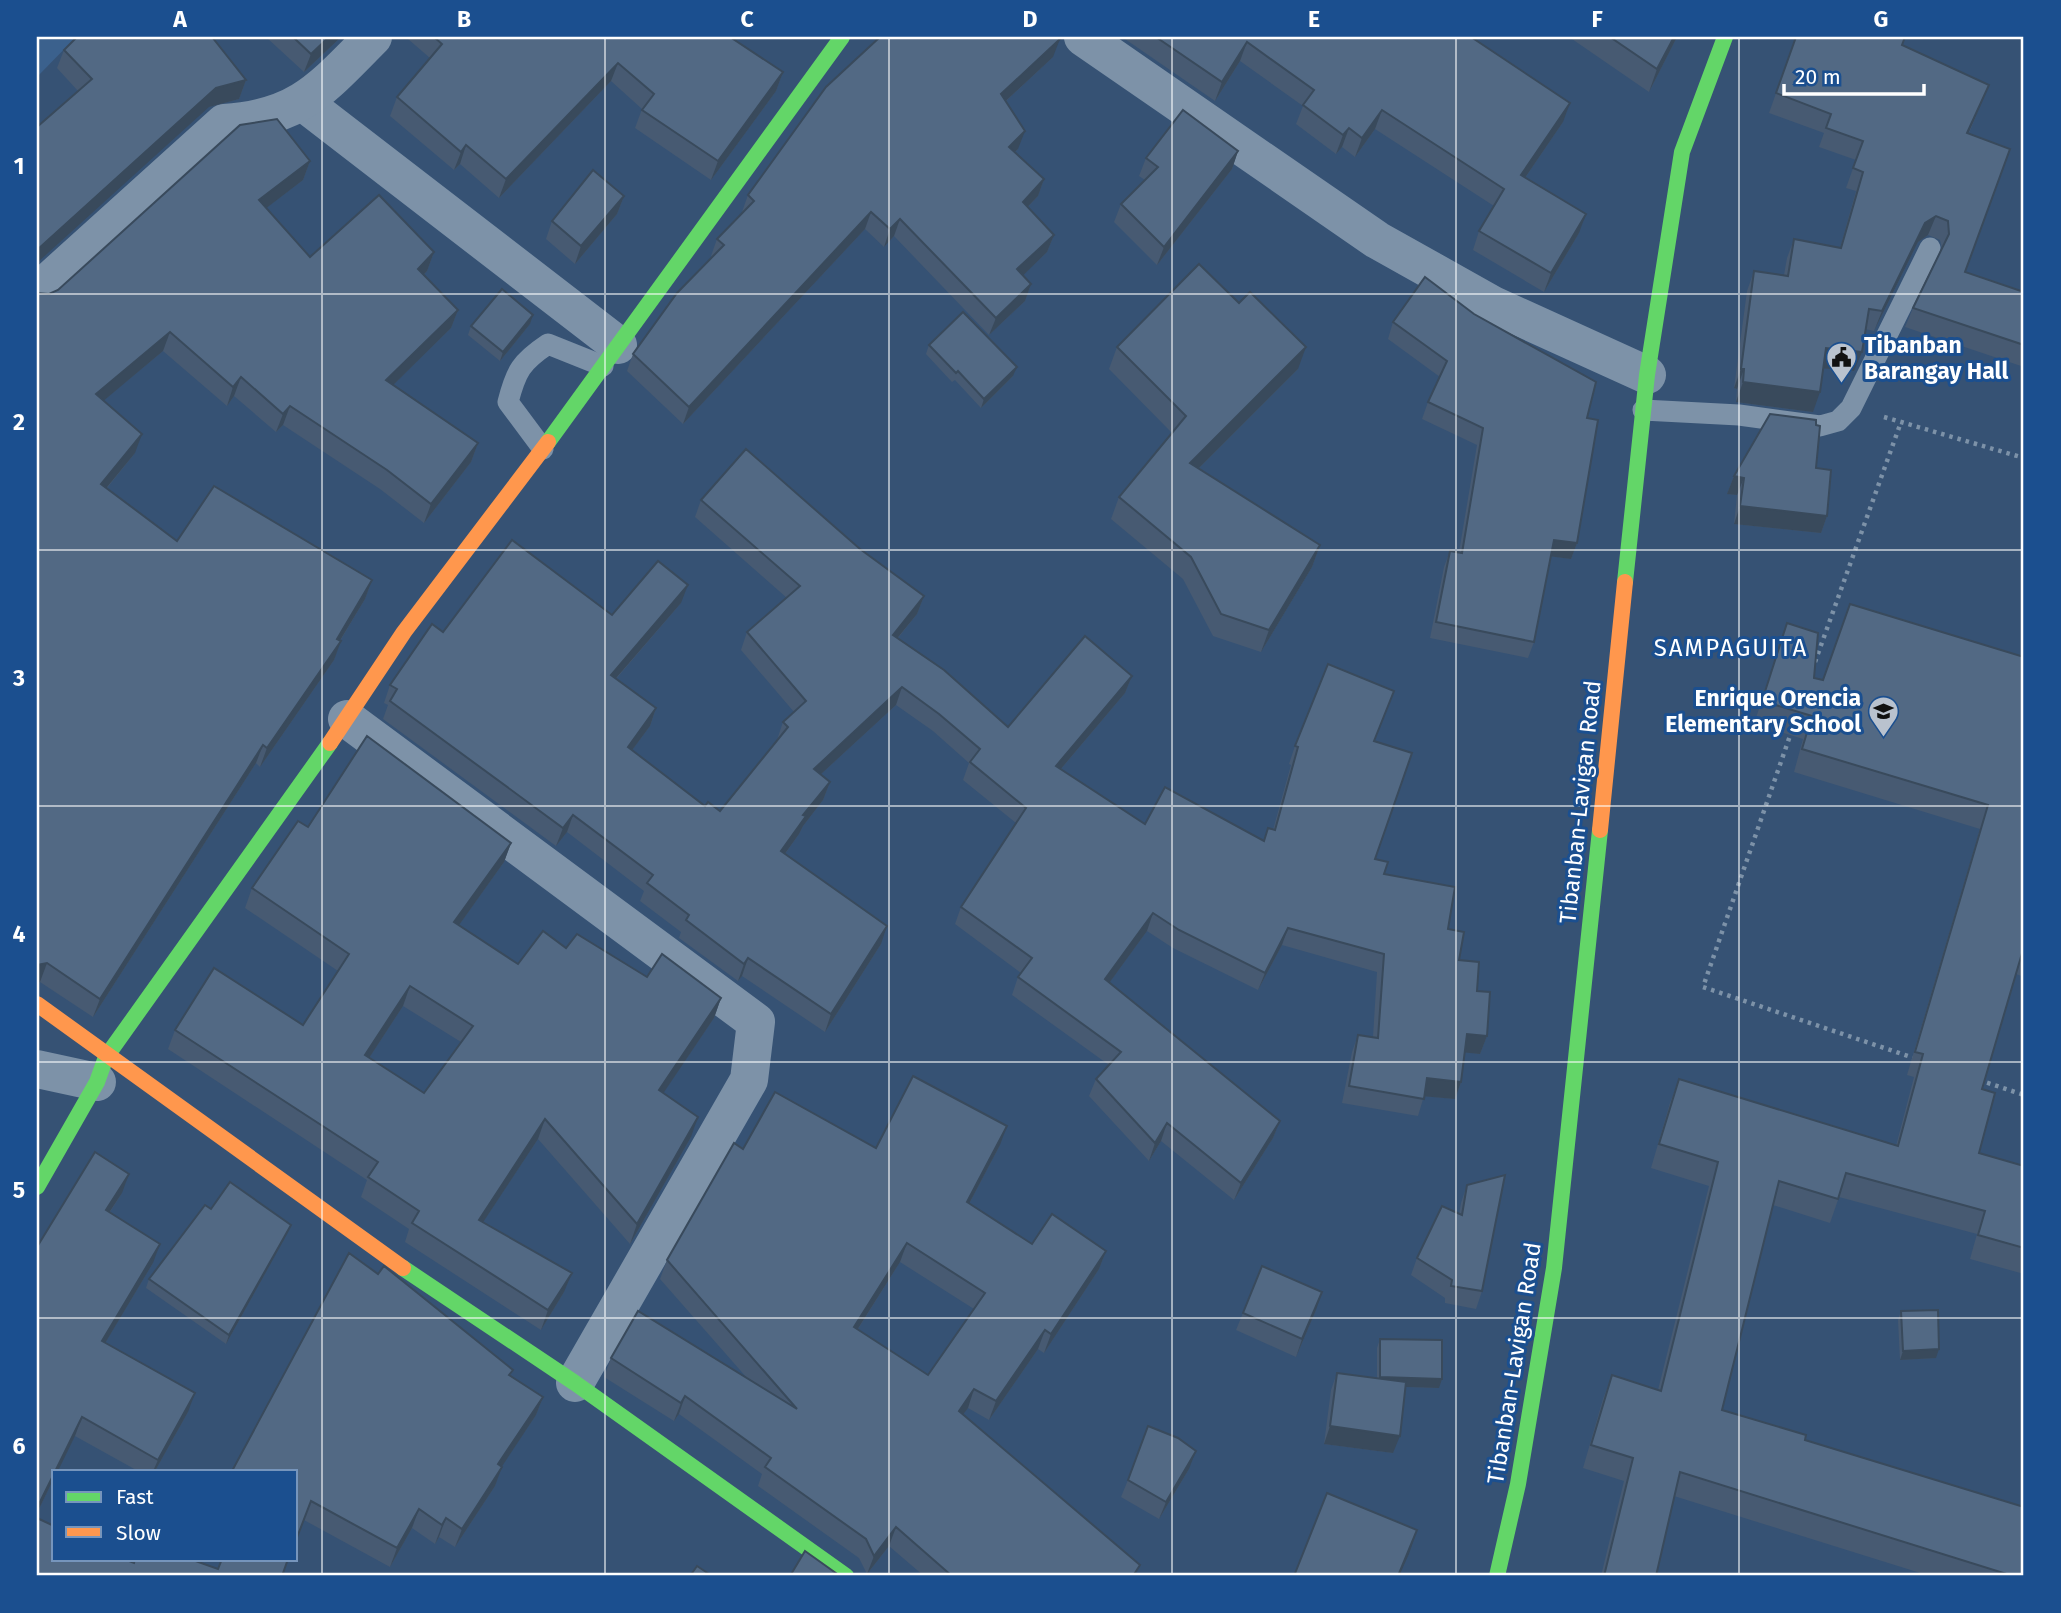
<svg xmlns="http://www.w3.org/2000/svg" width="2061" height="1613" viewBox="0 0 2061 1613" font-family="'Fira Sans',sans-serif">
<style>
.water{fill:#3b618d}
.lines{fill:none;stroke-linecap:round;stroke-linejoin:round}
.path{stroke:#7d92a8;stroke-width:4.5;stroke-dasharray:3.5 5;stroke-linecap:butt}
.lane{stroke:#7d92a8;stroke-width:21}
.street{stroke:#7d92a8;stroke-width:38}
.fast{stroke:#63d668;stroke-width:16}
.slow{stroke:#ff974d;stroke-width:16}
.wall{fill:#475a72;fill-rule:evenodd}
.shaded-wall{fill:#394a5c}
.building{fill:#526984;stroke:#394a5c;stroke-width:2;fill-rule:evenodd}
.grid{fill:none;stroke:#fff;stroke-width:2;stroke-opacity:0.55}
.labels{text-anchor:middle;stroke-width:6;stroke-linejoin:round;paint-order:stroke}
.poi-label{font-size:23px;font-weight:bold;fill:#fff;stroke:#1b4f8f;text-anchor:start}
.street-label{font-size:23px;fill:#fff;stroke:#1b4f8f}
.neighbourhood-label{font-size:24px;letter-spacing:2px;fill:#fff;stroke:#1b4f8f}
.neatline{fill:none;stroke:#fff;stroke-width:2.5}
.grid-label{font-size:23px;text-anchor:middle;font-weight:bold;fill:#fff}
</style>
<rect width="100%" height="100%" fill="#365274"/>
<path class="water" d="M37,37H76L37,77Z"/>
<g class="lines">
<g class="path">
<path d="M1884,417L2024,458"/>
<path d="M1815,662L1901,422"/>
<path d="M1792,730L1703,987L1917,1059"/>
<path d="M1979,1080L2024,1095"/>
</g>
<g class="lane">
<path d="M1643,410L1739,415L1820,426L1838,421L1851,408L1930,248"/>
<path d="M543,449L508,402C516,371 521,362 548,344L603,366"/>
</g>
<g class="street">
<path d="M1083,37L1377,240L1493,305L1647,375"/>
<path d="M304,103L618,345"/>
<path d="M37,292L224,123C300,118 322,88 373,37"/>
<path d="M347,719L756,1022L749,1080L575,1383"/>
<path d="M37,1069L97,1082"/>
</g>
<g class="fast">
<path d="M548,442L842,37"/>
<path d="M1625,582L1647,375L1682,152L1725,37"/>
<path d="M37,1187L97,1082L106,1057L330,743"/>
<path d="M403,1268L575,1383L846,1576"/>
<path d="M1497,1576L1518,1484L1554,1268L1600,830"/>
</g>
<g class="slow">
<path d="M330,743L404,632L548,442"/>
<path d="M1600,830L1625,582"/>
<path d="M37,1004L403,1268"/>
</g>
</g>
<g class="wall">
<path d="M266,37H341L304,72Z"/>
<path d="M409,37H730L783,72L776,91L711,180L635,128L642,109L611,81L499,198L460,164L454,170L390,116L397,97L430,58L408,39Z"/>
<path d="M1126,37H1471L1563,122L1525,178L1579,233L1544,292L1473,250L1479,231L1494,206L1375,129L1355,157L1342,147L1336,154L1296,124L1303,106L1240,61L1215,101L1125,39Z"/>
<path d="M1565,37H1677L1649,92L1572,39Z"/>
<path d="M1796,37L1903,46L1981,104L1969,133L1965,272L2024,292V367L1905,327L1913,308L1942,249L1940,240L1928,235L1918,242L1874,331L1865,329L1854,371L1823,368L1813,412L1736,402L1737,389L1734,388L1747,291L1754,271L1784,275L1787,258L1794,239L1840,248L1856,191L1846,188L1856,160L1819,147L1824,133L1769,113Z"/>
<path d="M64,50L246,80L239,99L209,107L78,91L57,68Z"/>
<path d="M1053,57L1006,101L1018,149L1015,152L1044,179L1038,196L1028,207L1054,235L1047,252L1023,275L1031,284L1025,301L989,335L894,236L884,247L865,229L683,424L627,371L633,354L712,257L711,256L717,239L743,213L742,212L748,195Z"/>
<path d="M1238,151L1232,169L1157,265L1114,222L1121,204L1145,180L1139,176L1146,158Z"/>
<path d="M310,161L303,180L266,208L310,257L434,252L427,271L424,275L458,310L451,328L393,385L478,443L471,462L424,523L380,489L283,425L276,432L234,396L227,406L163,351L104,400L135,453L107,488L177,541L372,580L365,599L340,641L334,660L260,767L256,763L93,1017L40,982L38,294H49Z"/>
<path d="M624,196L617,214L575,264L546,239L552,221Z"/>
<path d="M1393,322L1587,418L1577,543L1571,559L1550,556L1534,642L1528,658L1430,638L1444,567L1450,551L1459,552L1477,445L1422,419L1428,402L1440,377L1388,339Z"/>
<path d="M530,324L500,361L468,335L471,326Z"/>
<path d="M929,345L1013,376L981,408L955,380L952,382L926,354Z"/>
<path d="M1117,347L1298,369L1199,468L1320,545L1312,567L1261,652L1213,636L1183,579L1111,519L1119,497L1172,433L1109,369Z"/>
<path d="M1816,425V468L1827,516L1821,533L1734,524L1737,495L1727,494L1734,476Z"/>
<path d="M701,500L860,549L924,596L917,614L898,638L1008,727L1132,676L1125,693L1061,769L1145,824L1263,841L1268,828L1273,830L1291,765L1289,764L1295,746L1387,709L1374,741L1375,859L1384,874L1448,929L1459,960L1477,991L1487,1036L1480,1054L1465,1052L1461,1082L1455,1099L1424,1096L1418,1116L1342,1103L1352,1052L1358,1035L1373,1037L1377,972L1282,945L1258,990L1173,948L1147,931L1109,983L1280,1121L1273,1138L1234,1200L1161,1141L1149,1161L1089,1096L1096,1079L1109,1065L1012,995L1018,977L1021,973L955,924L961,907L1016,823L963,780L969,763L933,731L896,705L820,775L830,782L823,800L803,826L799,834L785,854L881,944L825,1032L742,976L738,981L679,938L681,932L640,901L644,891L567,832L556,846L383,719L388,705L384,703L390,685L443,632L612,615L681,603L616,679L656,708L650,726L632,750L705,806L720,811L777,740L783,722L794,712L741,650L747,632L787,598L695,517Z"/>
<path d="M1787,623L1814,678L1823,680L2024,657V977L2016,974L1982,1089L1979,1153L2024,1166V1274L1970,1259L1977,1234L1839,1197L1830,1223L1773,1205L1722,1410L1805,1440L2024,1576H1930L1674,1496L1656,1576H1601L1624,1481L1583,1468L1603,1399L1612,1375L1658,1390L1709,1186L1651,1168L1670,1103L1679,1079L1896,1146L1914,1077L1907,1075L1980,829L1794,772L1803,739L1754,724Z"/>
<path d="M308,827L511,843L504,862L459,925L518,964L566,948L647,977L721,998L714,1018L663,1093L691,1137L630,1244L538,1139L483,1222L564,1292L541,1330L405,1242L409,1229L361,1197L367,1180L168,1049L175,1030L303,1025L338,971L245,908L252,888ZM403,1006L461,1042L424,1093L369,1058Z"/>
<path d="M1000,1145L969,1204L1032,1244L1106,1251L1099,1269L1044,1353L1038,1349L989,1420L968,1408L963,1414L1136,1576H924L889,1546L867,1574L859,1558L758,1486L762,1474L679,1414L674,1421L604,1377L611,1358L747,1378L660,1279L667,1260L743,1149L876,1148ZM900,1262L974,1309L928,1375L858,1329Z"/>
<path d="M1467,1185L1482,1291L1476,1309L1445,1303V1298L1411,1275L1417,1258L1459,1214L1461,1203Z"/>
<path d="M122,1193L110,1212L153,1263L105,1343L188,1412L155,1471H138L75,1436L54,1471V1478L37,1513V1247Z"/>
<path d="M211,1209L287,1234L226,1344L146,1288L149,1279Z"/>
<path d="M1316,1310L1296,1357L1236,1330L1243,1313Z"/>
<path d="M1901,1311L1936,1358L1900,1360L1898,1320Z"/>
<path d="M1380,1339L1439,1388L1406,1387L1393,1453L1324,1444L1331,1390L1337,1373L1377,1378V1348Z"/>
<path d="M511,1376L543,1397L536,1415L501,1467L495,1486L455,1547L439,1537L435,1544L412,1528L390,1567L304,1520L296,1471Z"/>
<path d="M1189,1469L1159,1519L1121,1497L1128,1480Z"/>
</g>
<g class="shaded-wall">
<path d="M329,37H341L304,72L311,54Z"/>
<path d="M1674,37H1677L1649,92L1657,69Z"/>
<path d="M1060,39L1053,57L995,111L1001,94Z"/>
<path d="M1247,42L1240,61L1215,101L1222,82Z"/>
<path d="M618,63L611,81L499,198L506,179Z"/>
<path d="M783,72L776,91L711,180L718,161Z"/>
<path d="M246,80L239,99L209,107L37,263V250L216,88Z"/>
<path d="M1989,85L1981,104L1960,152L1967,133Z"/>
<path d="M1570,103L1563,122L1514,194L1521,175Z"/>
<path d="M1382,110L1375,129L1355,157L1362,138Z"/>
<path d="M1349,128L1342,147L1336,154L1343,135Z"/>
<path d="M1025,131L1018,149L1002,164L1009,147Z"/>
<path d="M466,145L460,164L454,170L461,152Z"/>
<path d="M1238,151L1232,169L1157,265L1164,247Z"/>
<path d="M310,161L303,180L252,219L259,200Z"/>
<path d="M1044,179L1038,196L1016,219L1023,202Z"/>
<path d="M624,196L617,214L575,264L581,246Z"/>
<path d="M871,212L865,229L683,424L689,407Z"/>
<path d="M1586,214L1579,233L1544,292L1551,273Z"/>
<path d="M1936,216L1928,235L1918,242L1874,331L1882,311L1925,223Z"/>
<path d="M900,219L894,236L884,247L890,229Z"/>
<path d="M1054,235L1047,252L1011,287L1017,269Z"/>
<path d="M434,252L427,271L411,288L418,269Z"/>
<path d="M1031,284L1025,301L989,335L996,318Z"/>
<path d="M458,310L451,328L379,399L386,380Z"/>
<path d="M533,315L530,324L500,361L503,352Z"/>
<path d="M170,332L163,351L89,413L96,394Z"/>
<path d="M1306,347L1298,369L1182,485L1190,463Z"/>
<path d="M1826,348L1862,352L1854,371L1819,368Z"/>
<path d="M1017,367L1013,376L981,408L984,399Z"/>
<path d="M1741,369H1744L1737,389L1734,388Z"/>
<path d="M241,377L234,396L227,406L233,387Z"/>
<path d="M1743,382L1820,392L1813,412L1736,402Z"/>
<path d="M290,406L283,425L276,432L283,414Z"/>
<path d="M142,434L135,453L94,503L101,484Z"/>
<path d="M478,443L471,462L424,523L431,504Z"/>
<path d="M1734,476L1744,478L1737,495L1727,494Z"/>
<path d="M1740,506L1827,516L1821,533L1734,524Z"/>
<path d="M1554,540L1577,543L1571,559L1548,556Z"/>
<path d="M1320,545L1312,567L1261,652L1269,630Z"/>
<path d="M372,580L365,599L333,652L341,641L334,660L260,767L267,748L337,639Z"/>
<path d="M688,585L681,603L604,692L611,675Z"/>
<path d="M924,596L917,614L886,652L893,635Z"/>
<path d="M1132,676L1125,693L1049,783L1056,766Z"/>
<path d="M902,687L896,705L807,787L814,769Z"/>
<path d="M656,708L650,726L621,765L628,747Z"/>
<path d="M263,745L256,763L93,1017L100,999Z"/>
<path d="M830,782L823,800L803,826L799,834L774,869L781,851L803,815Z"/>
<path d="M573,815L567,832L556,846L563,828Z"/>
<path d="M511,843L504,862L447,942L454,922Z"/>
<path d="M1153,913L1147,931L1099,997L1105,979Z"/>
<path d="M887,926L881,944L825,1032L831,1014Z"/>
<path d="M1288,928L1282,945L1258,990L1265,973Z"/>
<path d="M748,958L742,976L738,981L744,964Z"/>
<path d="M47,963L40,982L37,983V965Z"/>
<path d="M410,986L403,1006L358,1075L365,1055Z"/>
<path d="M721,998L714,1018L652,1110L659,1090Z"/>
<path d="M1467,1034L1487,1036L1480,1054L1460,1052Z"/>
<path d="M1427,1078L1461,1082L1455,1099L1421,1096Z"/>
<path d="M698,1117L691,1137L630,1244L637,1224Z"/>
<path d="M545,1119L538,1139L472,1239L479,1220Z"/>
<path d="M1280,1121L1273,1138L1234,1200L1241,1183Z"/>
<path d="M1167,1123L1161,1141L1149,1161L1155,1143Z"/>
<path d="M1007,1126L1000,1145L960,1221L967,1202Z"/>
<path d="M129,1174L122,1193L99,1228L106,1210Z"/>
<path d="M291,1225L287,1234L226,1344L229,1335Z"/>
<path d="M907,1243L900,1262L847,1346L854,1327Z"/>
<path d="M160,1244L153,1263L95,1360L102,1341Z"/>
<path d="M1106,1251L1099,1269L1044,1353L1051,1334Z"/>
<path d="M572,1273L564,1292L541,1330L548,1310Z"/>
<path d="M1322,1292L1316,1310L1296,1357L1302,1339Z"/>
<path d="M1045,1330L1038,1349L989,1420L996,1401Z"/>
<path d="M1939,1349L1936,1358L1900,1360L1903,1351Z"/>
<path d="M1380,1377L1442,1379L1439,1388L1377,1386Z"/>
<path d="M974,1389L968,1408L952,1429L959,1411Z"/>
<path d="M195,1393L188,1412L155,1471H153L158,1460Z"/>
<path d="M685,1396L679,1414L674,1421L681,1403Z"/>
<path d="M543,1397L536,1415L491,1483L498,1464Z"/>
<path d="M82,1417L75,1436L58,1471H55Z"/>
<path d="M1330,1426L1400,1436L1393,1453L1324,1444Z"/>
<path d="M1196,1451L1189,1469L1159,1519L1166,1502Z"/>
<path d="M502,1467L495,1486L455,1547L462,1529Z"/>
<path d="M54,1473V1478L37,1513V1508Z"/>
<path d="M419,1509L412,1528L390,1567L397,1548Z"/>
<path d="M446,1518L439,1537L435,1544L442,1525Z"/>
<path d="M896,1527L889,1546L867,1574L874,1556Z"/>
<path d="M1417,1530L1409,1554L1399,1576H1398Z"/>
</g>
<g class="building">
<path d="M77,37H212L246,80L216,88L37,250V127L92,79L64,50Z"/>
<path d="M293,37H329L311,54Z"/>
<path d="M434,37H730L783,72L718,161L642,110L654,94L618,63L506,179L466,145L461,152L397,97L442,44Z"/>
<path d="M880,37H1057L1060,39L1001,94L1025,131L1009,147L1044,179L1023,202L1054,235L1017,269L1031,284L996,318L900,219L890,229L871,212L689,407L633,354L677,293L724,245L717,239L754,201L748,195L826,87Z"/>
<path d="M1156,37H1471L1570,103L1521,175L1586,214L1551,273L1479,231L1504,189L1382,110L1362,138L1349,128L1343,135L1303,105L1314,90L1247,42L1222,82Z"/>
<path d="M1610,37H1674L1657,69Z"/>
<path d="M1796,37H1905L1902,45L1989,85L1967,133L2010,149L1965,272L2024,292V345L1913,308L1949,234L1948,221L1936,216L1925,223L1882,311L1869,309L1862,352L1826,348L1820,392L1743,382L1744,369H1741L1754,271L1788,276L1794,239L1841,248L1863,172L1853,168L1863,141L1826,128L1831,114L1776,93Z"/>
<path d="M1183,110L1238,151L1164,247L1121,204L1158,167L1146,158Z"/>
<path d="M277,119L310,161L259,200L310,257L379,195L434,252L418,269L458,310L386,380L478,443L431,504L387,470L290,406L283,414L241,377L233,387L170,332L96,394L142,434L101,484L177,541L214,486L372,580L337,639L341,641L267,748L263,745L100,999L47,963L37,965V293L49,294L58,290L240,125Z"/>
<path d="M593,170L624,196L581,246L552,221Z"/>
<path d="M1199,264L1239,303L1250,292L1306,347L1190,463L1320,545L1269,630L1221,614L1191,557L1119,497L1186,416L1117,347Z"/>
<path d="M1425,277L1474,314L1596,382L1587,418L1598,420L1577,543L1554,540L1534,642L1436,622L1450,551L1462,553L1483,428L1428,402L1447,361L1393,322Z"/>
<path d="M502,289L533,315L503,352L471,326Z"/>
<path d="M963,312L1017,367L984,399L958,371L956,373L929,345Z"/>
<path d="M1770,414L1816,420V425L1820,426L1816,468L1831,470L1827,516L1740,506L1744,478L1734,476Z"/>
<path d="M746,449L860,549L924,596L893,635L944,670L1008,727L1085,636L1132,676L1056,766L1145,824L1165,787L1264,841L1268,828L1275,830L1298,747L1295,746L1328,664L1394,691L1374,741L1412,753L1375,859L1388,862L1384,874L1455,887L1448,929L1464,932L1459,960L1479,962L1477,991L1490,992L1487,1036L1467,1034L1461,1082L1427,1078L1424,1099L1349,1086L1358,1035L1378,1038L1384,954L1288,928L1265,973L1179,930L1153,913L1105,979L1280,1121L1241,1183L1167,1123L1155,1143L1096,1079L1121,1052L1018,977L1032,958L961,907L1026,808L970,762L980,749L939,714L902,687L814,769L830,782L803,815L806,816L781,851L887,926L831,1014L748,958L744,964L686,920L689,915L647,883L653,875L573,815L563,828L390,701L397,689L390,685L432,624L443,632L512,540L612,615L658,561L688,585L611,675L656,708L628,747L705,806L708,802L720,811L788,727L783,722L806,701L747,632L800,586L701,500Z"/>
<path d="M1850,604L2024,657V950H2023L1982,1089L1995,1093L1979,1153L2024,1166V1248L1978,1235L1985,1211L1846,1173L1838,1199L1779,1181L1722,1410L1806,1435L1805,1440L2024,1507V1576H2013L1680,1472L1656,1576H1604L1633,1458L1591,1445L1612,1375L1661,1391L1718,1162L1659,1144L1679,1079L1898,1146L1923,1054L1915,1052L1988,805L1802,749L1812,716L1762,701L1787,623L1818,633L1814,678L1823,680Z"/>
<path d="M367,736L511,843L454,922L518,964L543,931L566,948L577,934L647,977L662,954L721,998L659,1090L698,1117L637,1224L545,1119L479,1220L572,1273L548,1310L412,1223L419,1211L368,1177L378,1162L175,1030L214,968L303,1025L349,954L252,888L298,821L308,827ZM410,986L473,1026L424,1093L365,1055Z"/>
<path d="M913,1076L1007,1126L967,1202L1032,1244L1052,1214L1106,1251L1051,1334L1045,1330L996,1401L974,1389L959,1411L1140,1565L1133,1576H952L896,1527L874,1556L866,1539L765,1467L771,1458L685,1396L681,1403L611,1358L638,1311L797,1409L667,1260L734,1143L743,1149L775,1092L876,1148ZM907,1243L985,1293L928,1375L854,1327Z"/>
<path d="M95,1152L129,1174L106,1210L160,1244L102,1341L195,1393L158,1460L82,1417L37,1508V1247Z"/>
<path d="M1505,1175L1482,1291L1451,1286L1452,1280L1417,1258L1442,1206L1462,1215L1467,1185Z"/>
<path d="M230,1182L291,1225L229,1335L149,1279L205,1205L211,1209Z"/>
<path d="M349,1253L378,1274L384,1266L513,1370L509,1375L543,1397L498,1464L502,1467L462,1529L446,1518L442,1525L419,1509L397,1548L311,1501L296,1540V1471H232Z"/>
<path d="M1262,1266L1322,1292L1302,1339L1243,1313Z"/>
<path d="M1938,1310L1939,1349L1903,1351L1901,1311Z"/>
<path d="M1380,1339L1442,1340V1379L1380,1377Z"/>
<path d="M1337,1373L1406,1382L1400,1436L1330,1426Z"/>
<path d="M1148,1426L1178,1438L1196,1451L1166,1502L1128,1480Z"/>
<path d="M1327,1493L1417,1530L1398,1576H1294Z"/>
<path d="M37,1518L54,1526V1559H124L134,1563L135,1559H190L218,1569L222,1559H288L282,1576H37Z"/>
<path d="M805,1551L840,1576H790Z"/>
<path d="M697,1566L712,1576H690Z"/>
</g>
<path class="grid" d="M322,37V1576M605,37V1576M889,37V1576M1172,37V1576M1456,37V1576M1739,37V1576M37,294H2024M37,550H2024M37,806H2024M37,1062H2024M37,1318H2024"/>
<defs>
<symbol id="civic-pin" viewBox="-11 -11 22 30"><path d="M0 17L-7.5 6A9.5 9.5 0 1 1 7.5 6Z" fill="#b9c2ce" stroke="#1b4f8f"/><path d="M-.6-6.5H3V-4.5H.6V-3L4-1V1h2V6H-6V1h2V-1L-.6-3ZM-1.2 2.5V6h2.4V2.5Z" fill="#111"/></symbol>
<symbol id="school-pin" viewBox="-11 -11 22 30"><path d="M0 17L-7.5 6A9.5 9.5 0 1 1 7.5 6Z" fill="#b9c2ce" stroke="#1b4f8f"/><path d="M0-5L7-2L0 1L-7-2ZM-4 1L0 2.5L4 1V4Q0 6-4 4Z" fill="#111"/></symbol>
</defs>
<g fill-rule="evenodd">
<use href="#civic-pin" x="1824" y="340" width="35" height="47"/>
<use href="#school-pin" x="1866" y="694" width="35" height="47"/>
</g>
<g class="labels">
<g class="poi-label">
<text x="1864" y="353">Tibanban<tspan x="1864" dy="26">Barangay Hall</tspan></text>
<text x="1861" y="706" text-anchor="end">Enrique Orencia<tspan x="1861" dy="26">Elementary School</tspan></text>
</g>
<g class="street-label">
<text transform="translate(1580 802) rotate(-84)" y="8">Tibanban-Lavigan Road</text>
<text transform="translate(1514 1363) rotate(-81)" y="8">Tibanban-Lavigan Road</text>
</g>
<g class="neighbourhood-label">
<text x="1731" y="656">SAMPAGUITA</text>
</g>
</g>
<rect width="2061" height="1613" fill="none" stroke="#1b4f8f" stroke-width="77"/>
<rect x="52" y="1470" width="245" height="91" fill="#1b4f8f" stroke="#7695bc" stroke-width="2"/>
<rect x="66" y="1492" width="35" height="10" fill="#63d668" stroke="#7695bc" stroke-width="2"/>
<text x="116" y="1504" font-size="21" fill="#ffffff">Fast</text>
<rect x="66" y="1527" width="35" height="10" fill="#ff974d" stroke="#7695bc" stroke-width="2"/>
<text x="116" y="1540" font-size="21" fill="#ffffff">Slow</text>
<path d="M1784 84v10h140v-10" fill="none" stroke="#ffffff" stroke-width="3.5"/>
<text x="1795" y="84" font-size="21" fill="#ffffff" stroke="#1b4f8f" stroke-width="5" paint-order="stroke">20 m</text>
<rect x="38" y="38" width="1984" height="1536" class="neatline"/>
<g class="grid-label">
<text x="180" y="27">A</text>
<text x="464" y="27">B</text>
<text x="747" y="27">C</text>
<text x="1030" y="27">D</text>
<text x="1314" y="27">E</text>
<text x="1597" y="27">F</text>
<text x="1881" y="27">G</text>
<text x="19" y="174">1</text>
<text x="19" y="430">2</text>
<text x="19" y="686">3</text>
<text x="19" y="942">4</text>
<text x="19" y="1198">5</text>
<text x="19" y="1454">6</text>
</g>
</svg>
